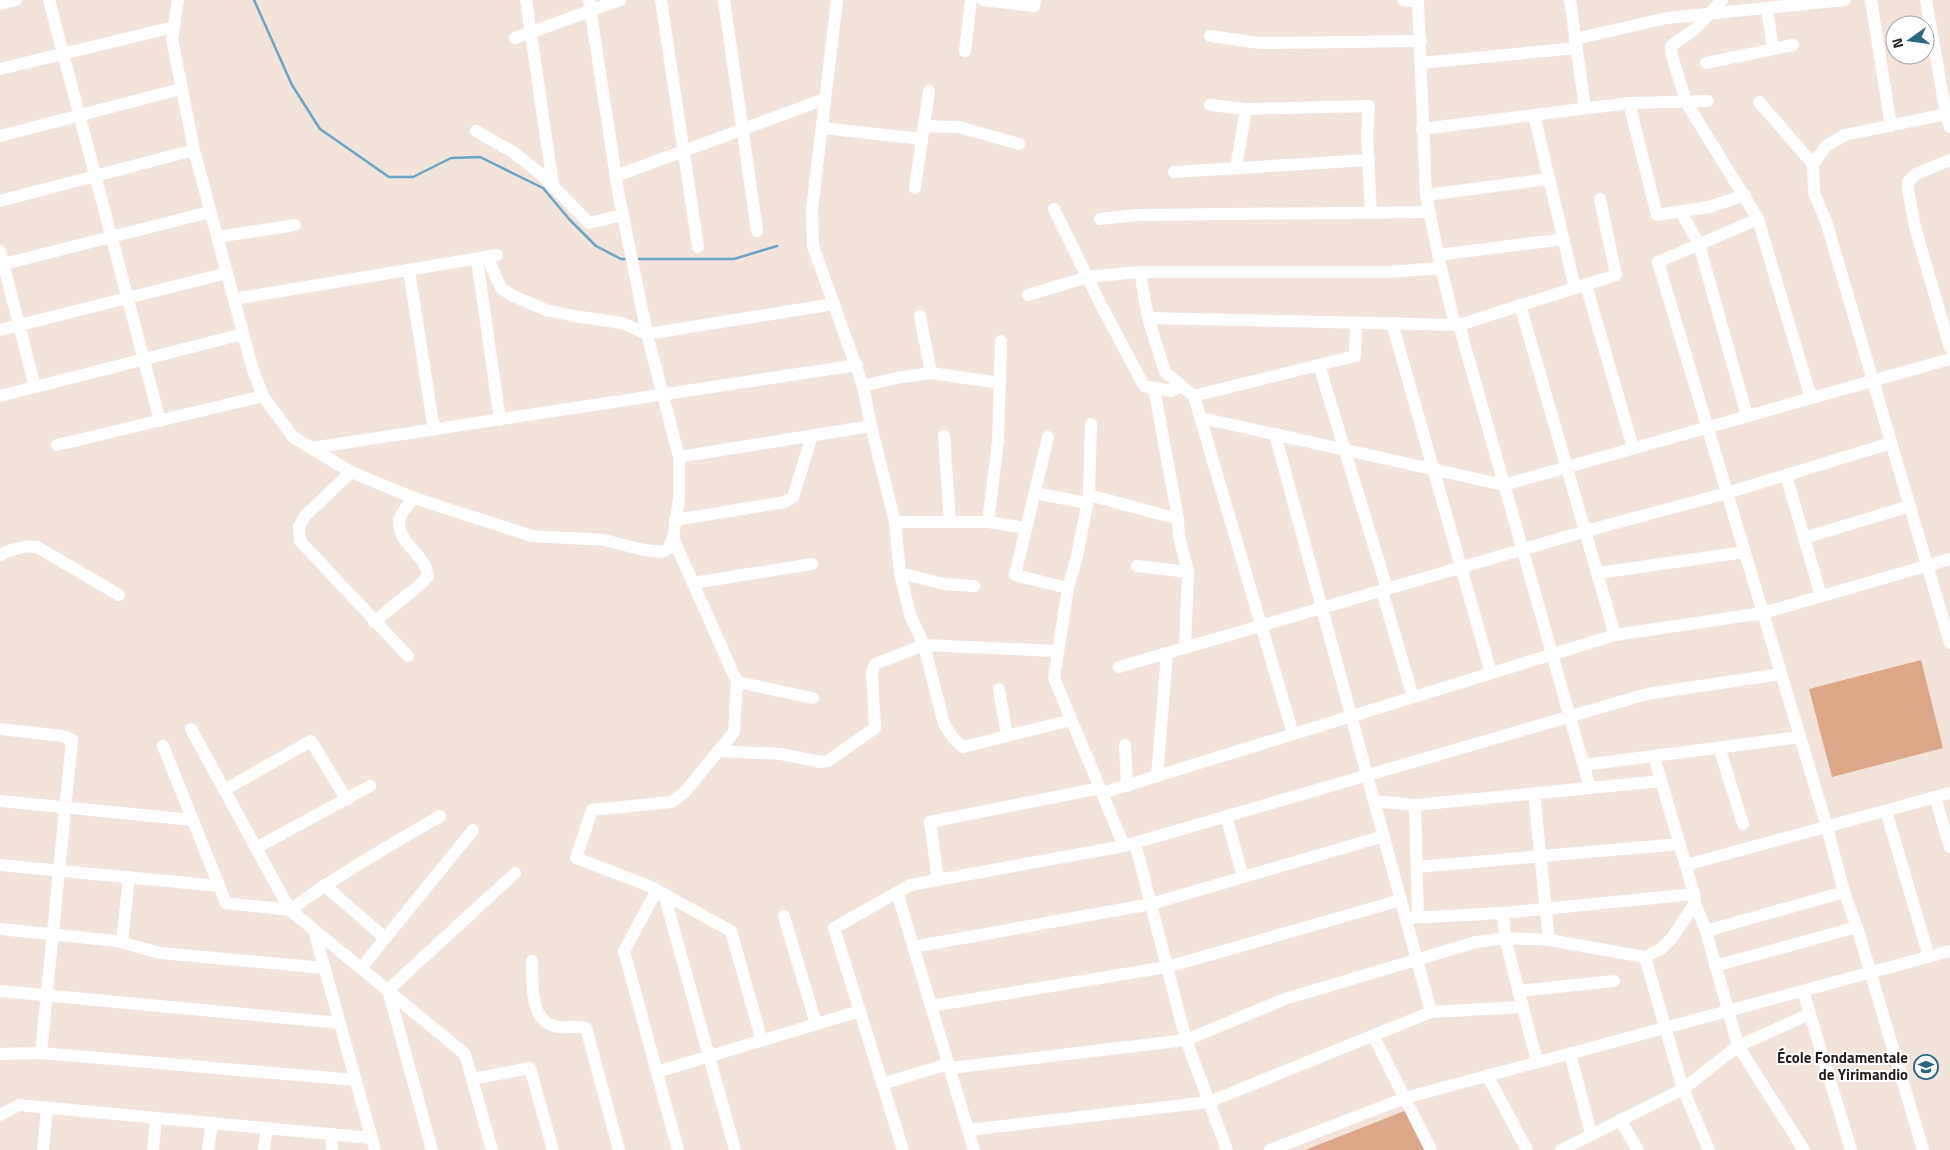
<svg xmlns="http://www.w3.org/2000/svg" width="1950" height="1150" viewBox="0 0 1950 1150" font-family="'Titillium Web',sans-serif">
<style>
.pitch{fill:#dda78a}
.lines{fill:none;stroke-linecap:round;stroke-linejoin:round}
.stream{stroke:#6ba5c6;stroke-width:2.5}
.minor{stroke:#fff;stroke-width:12}
.labels{text-anchor:middle;stroke-width:4;stroke-linejoin:round;paint-order:stroke}
.poi-label{font-size:15px;font-weight:bold;fill:#221d1b;stroke:#fff;text-anchor:end}
</style>
<rect width="100%" height="100%" fill="#f2e3db"/>
<g class="pitch">
<path d="M1921,660L1943,748L1832,777L1809,689Z"/>
<path d="M1407,1110L1425,1150H1305Z"/>
</g>
<g class="lines">
<g class="stream">
<path d="M254,0L292,85L320,129L389,177H413L451,158L480,157L543,188L569,219L596,246L621,259H627"/>
<path d="M635,259H734L777,246"/>
</g>
<g class="minor">
<path d="M49,0L160,421"/>
<path d="M178,0L172,39L194,150L252,367L263,396L293,437L351,472L414,498L532,536L604,540L644,550L662,552L668,549L673,538L679,499V457L647,334L618,191L589,0"/>
<path d="M526,0L553,185"/>
<path d="M661,0L698,247"/>
<path d="M724,0L757,231"/>
<path d="M837,0L812,209L813,246L863,386L871,426L895,522L900,573L910,615L924,645L1058,651"/>
<path d="M983,0L1034,6L1035,0"/>
<path d="M1403,0L1418,2"/>
<path d="M1418,0L1426,195L1441,268L1455,325"/>
<path d="M1570,0L1585,108"/>
<path d="M1722,0L1695,29L1671,46V52L1686,102L1758,219L1811,398"/>
<path d="M1871,0L1891,126"/>
<path d="M1926,0L1946,114L1950,127"/>
<path d="M0,4L16,0"/>
<path d="M1767,8L1773,49"/>
<path d="M1210,36L1260,43L1421,41"/>
<path d="M515,38L620,0"/>
<path d="M1575,39L1667,18L1845,0"/>
<path d="M965,51L971,0"/>
<path d="M1421,63L1577,48"/>
<path d="M1706,63L1793,45"/>
<path d="M0,69L174,27"/>
<path d="M1759,102L1813,164L1814,193L1826,221L1950,643"/>
<path d="M1629,103L1657,215L1709,207L1745,195"/>
<path d="M1210,105L1246,109L1369,106L1367,136L1371,213"/>
<path d="M1534,115L1575,288"/>
<path d="M924,126L959,127L1019,144"/>
<path d="M822,128L922,139"/>
<path d="M1422,129L1629,103L1708,101"/>
<path d="M476,131L513,152L542,175L589,223L623,215"/>
<path d="M0,136L181,89"/>
<path d="M1950,160L1916,174L1908,182V189L1915,227L1950,348"/>
<path d="M1813,164L1826,146L1845,135L1950,113"/>
<path d="M1236,168L1246,109"/>
<path d="M1174,172L1369,160"/>
<path d="M616,176L825,99"/>
<path d="M915,188L929,91"/>
<path d="M1426,195L1549,179"/>
<path d="M0,201L194,150"/>
<path d="M1054,209L1100,303L1144,386L1171,391L1182,386"/>
<path d="M1681,212L1699,244L1747,416"/>
<path d="M1100,219L1137,215L1429,212"/>
<path d="M1758,219L1658,262L1827,827L1844,892L1857,927L1923,1150"/>
<path d="M217,237L295,225"/>
<path d="M0,251L35,387"/>
<path d="M1438,255L1564,239"/>
<path d="M487,257L501,288L511,295L546,310L574,316L622,323L647,334L834,304"/>
<path d="M477,259L500,420"/>
<path d="M0,265L210,212"/>
<path d="M409,270L434,430"/>
<path d="M1140,272L1148,318L1165,372L1194,396L1293,734"/>
<path d="M1586,285L1633,448"/>
<path d="M1028,295L1088,277L1140,272H1389L1441,268"/>
<path d="M234,299L497,255"/>
<path d="M1520,305L1615,635"/>
<path d="M920,316L931,373"/>
<path d="M1148,318L1459,325L1616,275L1600,199"/>
<path d="M1392,323L1491,673"/>
<path d="M1459,325L1590,788"/>
<path d="M0,330L227,273"/>
<path d="M1319,365L1387,589"/>
<path d="M863,386L896,378L931,373L1000,383"/>
<path d="M1154,388L1178,519L1179,536L1188,572L1185,648"/>
<path d="M0,396L243,334"/>
<path d="M1194,396L1355,356L1356,323"/>
<path d="M1201,418L1504,485L1950,359"/>
<path d="M1091,424L1089,495L1077,556L1068,588L1054,678L1124,846"/>
<path d="M1275,434L1431,1012"/>
<path d="M944,436L950,522"/>
<path d="M1048,437L1015,575L1068,588"/>
<path d="M57,445L263,396"/>
<path d="M311,448L857,365"/>
<path d="M679,457L871,426"/>
<path d="M351,472L305,516L299,527L300,541L408,656"/>
<path d="M1786,475L1821,596"/>
<path d="M1035,493L1087,503"/>
<path d="M1089,495L1178,519"/>
<path d="M675,520L785,502L793,497L812,436"/>
<path d="M895,522H988L1026,528"/>
<path d="M988,522L998,441L1001,341"/>
<path d="M673,538L737,682L734,732L684,793L671,802L592,810L576,858L649,886L731,931L762,1041"/>
<path d="M1804,538L1910,506"/>
<path d="M0,555C13,549 23,545 37,547L119,595"/>
<path d="M1137,566L1188,572"/>
<path d="M900,573L944,584L974,586"/>
<path d="M1598,573L1745,552"/>
<path d="M693,583L812,564"/>
<path d="M1382,591L1413,697"/>
<path d="M374,622L422,583L428,576C426,555 397,543 399,521C400,513 409,504 414,498"/>
<path d="M1119,667L1586,531L1727,493L1891,443"/>
<path d="M737,682L813,698"/>
<path d="M999,689L1007,736"/>
<path d="M0,729L63,736L72,740L41,1053"/>
<path d="M191,729L290,910L465,1054L492,1150"/>
<path d="M1125,745L1127,786"/>
<path d="M163,746L226,903L290,910C338,875 389,846 440,816"/>
<path d="M1719,747L1743,824"/>
<path d="M718,751L781,754L821,762L828,761L875,728L872,673L875,664L924,645L944,724L954,739L963,747L1071,720"/>
<path d="M1654,756L1694,894L1695,903L1706,931L1738,1046L1804,1150"/>
<path d="M1584,765L1800,737"/>
<path d="M1157,777L1167,653"/>
<path d="M224,790L311,741L347,800"/>
<path d="M1102,793L1615,635L1763,613L1950,559"/>
<path d="M1534,793L1549,940"/>
<path d="M1935,797L1950,847"/>
<path d="M0,801L193,820"/>
<path d="M1374,801L1415,805L1661,781"/>
<path d="M1415,805L1418,917"/>
<path d="M1886,811L1929,957"/>
<path d="M1226,816L1243,877"/>
<path d="M1135,843L1186,1040L1227,1150"/>
<path d="M256,848L370,786"/>
<path d="M0,865L219,886"/>
<path d="M1686,865L1950,793"/>
<path d="M1417,867L1680,844"/>
<path d="M938,880L930,822L1100,788"/>
<path d="M324,885L385,938"/>
<path d="M657,890L624,951L678,1150"/>
<path d="M897,892L974,1150"/>
<path d="M664,894L735,1150"/>
<path d="M1503,913L1505,938L1537,1062"/>
<path d="M784,916L816,1024"/>
<path d="M1406,918L1503,913L1694,894"/>
<path d="M0,929L116,941L160,953L325,968"/>
<path d="M314,930L375,1150"/>
<path d="M1706,931L1844,892"/>
<path d="M122,942L129,877"/>
<path d="M913,947L1151,904L1384,836"/>
<path d="M1645,957L1683,1089L1709,1150"/>
<path d="M532,961C533,983 528,1023 559,1027C568,1028 576,1025 586,1028L619,1150"/>
<path d="M1715,966L1857,927"/>
<path d="M361,968L473,830"/>
<path d="M0,991L340,1023"/>
<path d="M1518,991L1614,981"/>
<path d="M1803,991L1851,1150"/>
<path d="M931,1006L1167,967L1401,900"/>
<path d="M1373,1035L1431,1150"/>
<path d="M1570,1053L1591,1134"/>
<path d="M0,1054L41,1053L356,1080"/>
<path d="M950,1068L1186,1040L1285,999L1476,942L1505,938L1549,940L1645,957L1661,949L1672,938L1695,903"/>
<path d="M657,1072L860,1011"/>
<path d="M1487,1075L1527,1150"/>
<path d="M472,1079L530,1068L553,1150"/>
<path d="M882,1084L948,1064"/>
<path d="M0,1115L19,1105L372,1138"/>
<path d="M1620,1120L1638,1150"/>
<path d="M968,1130L1209,1102L1431,1012L1522,1007"/>
<path d="M331,1134L332,1150"/>
<path d="M43,1150L47,1108"/>
<path d="M153,1150L156,1118"/>
<path d="M208,1150L212,1123"/>
<path d="M264,1150L267,1128"/>
<path d="M432,1150L388,990L515,873"/>
<path d="M903,1150L834,928L910,885L1124,846L1647,694L1781,674"/>
<path d="M1270,1150L1405,1098L1950,951"/>
<path d="M1561,1150L1683,1089L1738,1046L1810,1014"/>
</g>
</g>
<defs>
<symbol id="school-ring" viewBox="-11 -11 22 22"><circle r="9.5" fill="#fff" stroke="#2e6580" stroke-width="1.5"/><path d="M0-5L7-2L0 1L-7-2ZM-4 1L0 2.5L4 1V4Q0 6-4 4Z" fill="#2e6580"/></symbol>
</defs>
<g fill-rule="evenodd">
<use href="#school-ring" x="1912" y="1053" width="28" height="28"/>
</g>
<g class="labels">
<g class="poi-label">
<text x="1908" y="1063">École Fondamentale<tspan x="1908" dy="17">de Yirimandio</tspan></text>
</g>
</g>
<g transform="translate(1910 40) rotate(256)"><circle r="24" fill="#ffffff" stroke="#a7a5a4"/>
<path d="M0-4L9 19L0 12L-9 19Z" fill="#2e6580"/>
<text y="-8" font-size="14" font-weight="bold" text-anchor="middle" fill="#221d1b">N</text>
</g>
</svg>
